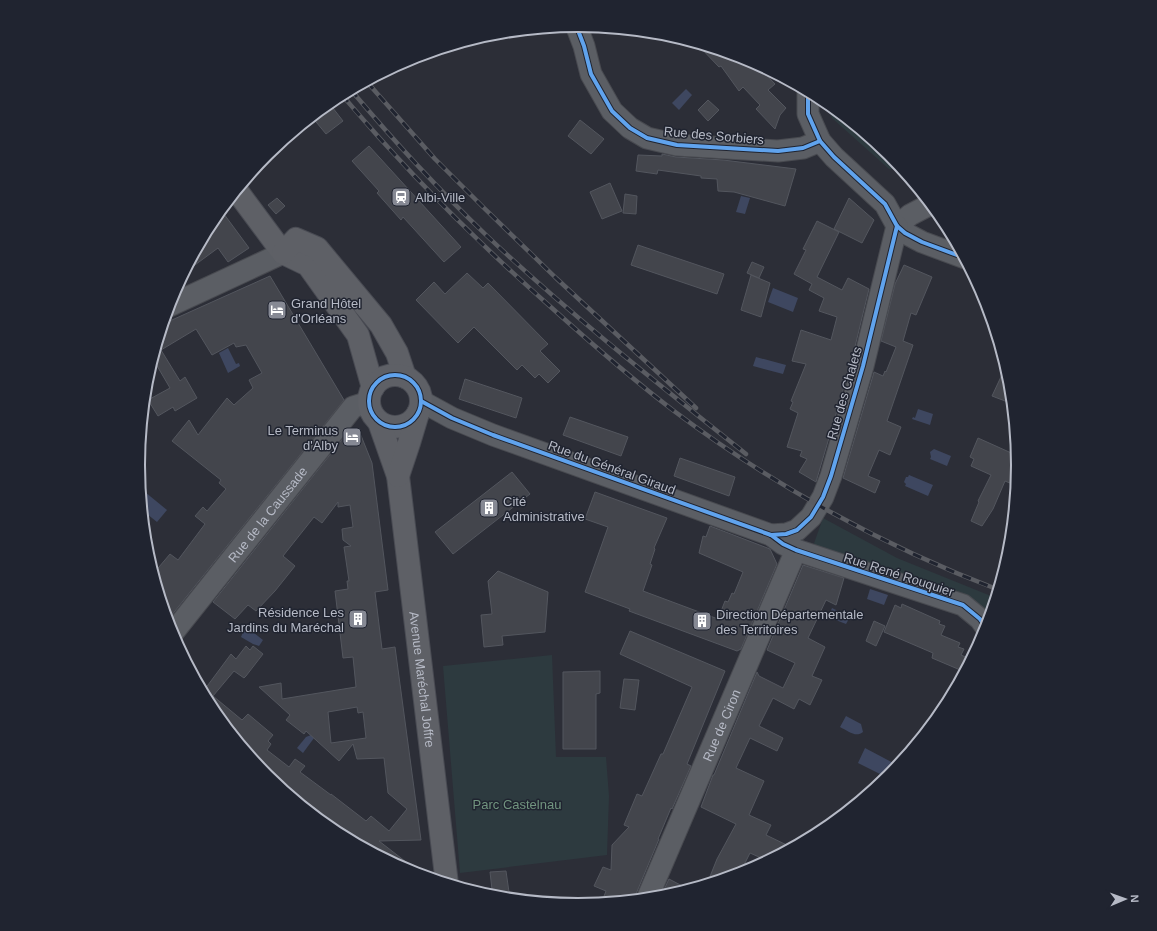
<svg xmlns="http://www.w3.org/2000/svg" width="1157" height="931" viewBox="0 0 1157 931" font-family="Helvetica,sans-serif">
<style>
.green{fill:#2d3a3f}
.water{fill:#3e4760}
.building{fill:#43454c;stroke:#53565e;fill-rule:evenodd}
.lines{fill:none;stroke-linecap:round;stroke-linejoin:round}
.minor-casing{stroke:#484a50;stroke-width:23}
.major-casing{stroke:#494b53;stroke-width:24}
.minor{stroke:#5b5e64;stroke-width:21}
.major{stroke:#5e6066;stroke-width:22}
.rail-casing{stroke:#5a5c62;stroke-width:4.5}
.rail{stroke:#202430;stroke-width:3;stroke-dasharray:9;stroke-linecap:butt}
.cycleway-casing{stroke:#202430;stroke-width:6}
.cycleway{stroke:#60a3ed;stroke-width:4}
.labels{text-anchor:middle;stroke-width:3;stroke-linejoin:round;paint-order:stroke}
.street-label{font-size:13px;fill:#b6bac6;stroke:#202430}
.poi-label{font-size:13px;fill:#b6bac6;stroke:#202430;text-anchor:start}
.park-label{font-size:13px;fill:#71947f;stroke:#202430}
.rim{fill:none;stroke:#b6bac6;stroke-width:2}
</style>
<rect width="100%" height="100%" fill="#2c2e37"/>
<g class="green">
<path d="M826,102L890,154L903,170L889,169L832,118Z"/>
<path d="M823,518L897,558L996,598L985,614L812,549Z"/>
<path d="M552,655L556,757H606L609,796L607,855L460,873L443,666Z"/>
</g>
<g class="water">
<path d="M686,89L692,95L679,110L672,103Z"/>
<path d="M741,196L750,198L745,214L736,212Z"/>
<path d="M773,288L798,298L793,312L768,302Z"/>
<path d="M228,348L236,364L239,363L240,366L228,373L219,353Z"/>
<path d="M756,357L786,365L783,374L753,366Z"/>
<path d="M918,409L933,414L930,425L912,419L913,417L915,418Z"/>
<path d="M934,449L951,456L947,466L930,459L931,457L930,452Z"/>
<path d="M909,475L933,485L928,496L905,486L906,484L904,482L906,477H908Z"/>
<path d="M145,492L167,510L157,522L142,510L141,496Z"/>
<path d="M870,589L888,595L884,605L867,599Z"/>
<path d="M832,608L850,617L846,624L828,617Z"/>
<path d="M249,629L263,640L259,646L253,644L241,637L244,630Z"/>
<path d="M846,716L861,724L863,732C856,738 848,731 840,727Z"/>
<path d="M311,735L314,738L303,753L297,748L306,737Z"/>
<path d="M865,748L899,766L888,778L858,763Z"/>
</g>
<g class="building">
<path d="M696,43L747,59L754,62L775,84L768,90L786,108L780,115L775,129L756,109L760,105L743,87L739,91L721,66L719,67Z"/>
<path d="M708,100L719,110L708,121L698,110Z"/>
<path d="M329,103L343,121L326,134L312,117Z"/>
<path d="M580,120L604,139L591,154L568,136Z"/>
<path d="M369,146L461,247L444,262L403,217L401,220L377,193L379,191L352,161Z"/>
<path d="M662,154L676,157L723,160L796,169L785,206L734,192L718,191L717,179L701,178V176L658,170L657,174L636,171L638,155L662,156Z"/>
<path d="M610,183L622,211L602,219L590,192Z"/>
<path d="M625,194L637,196L636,214L623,213Z"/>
<path d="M277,198L285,206L276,214L268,205Z"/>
<path d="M849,198L874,220L862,243L834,229Z"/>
<path d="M221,210L249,248L228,262L218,248L184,273L212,221Z"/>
<path d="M817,221L839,232L817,277L842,290L848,278L869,289L851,363L816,482L799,472L807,459L800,456L802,451L787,447L798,413L790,409L793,402L791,401L806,364L792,361L801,330L831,340L837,317L819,311L824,298L809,290L812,284L794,274L806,250L803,249Z"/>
<path d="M638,245L724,274L717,294L631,265Z"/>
<path d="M752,262L764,267L759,278L747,273Z"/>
<path d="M904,265L932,277L916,315L911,313L903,341L913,345L887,421L901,427L890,455L879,450L868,476L880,481L875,493L843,478L874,372L883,376L885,371L886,372L896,347L881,341L895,284Z"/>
<path d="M467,273L483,288L488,283L548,344L540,351L560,371L548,383L539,374L535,378L522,365L517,370L474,327L458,343L416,300L434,282L445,294Z"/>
<path d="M751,275L770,283L761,317L741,310Z"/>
<path d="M270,276L344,400L167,621L153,574L170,554L178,560L205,524L195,516L203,507L207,511L226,489L219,483L221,480L172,441L189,420L198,435L227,398L234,405L253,388L249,380L262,373L246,345L236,347L234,343L212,355L196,329L161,350L180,381L185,377L197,398L175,411L173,407L158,416L148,400L170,388L153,359L163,324Z"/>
<path d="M1006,366L1011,380L1013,404L992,396Z"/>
<path d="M465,379L522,398L516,418L459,399Z"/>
<path d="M570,417L628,437L621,456L563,435Z"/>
<path d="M348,432L360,433L372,463L388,590L375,592L382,649L395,647L421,840L379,841L410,865L406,870L334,832L267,777L212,710L199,685L205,689L231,654L236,659L246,646L250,650L253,646L263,654L246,676L244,678L234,671L213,696L242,720L248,714L273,735L268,741L271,744L267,750L289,767L295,759L305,766L300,772L331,795V794L366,821L371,816L389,831L407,809L388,793L384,758L357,759L353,744L339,761L306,731L304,734L286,720L290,715L259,687L281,683L282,699L356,687L353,657L343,658L335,591L348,589L347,581H349L344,547L351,546L343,540L342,529L353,527L350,505L338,507V502L322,523L314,517L283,556L295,566L275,591L256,611L248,605L235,619L213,602ZM357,707L358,713L363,712L366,738L331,743L328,712Z"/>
<path d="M978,438L1018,456L1019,466L1017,486L1005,481L993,509L982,526L971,521L979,502L978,501L991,475L971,466L974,459L970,457Z"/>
<path d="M680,458L735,477L729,496L674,476Z"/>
<path d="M512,472L530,494L453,554L435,532Z"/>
<path d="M595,492L667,518L654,548L655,549L650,564L652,565L643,591L718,619L725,601L728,602L732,593L734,594L743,572L699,553L703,536L706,537L710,526L770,549L777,564L741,649L737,651L629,611L630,609L585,592L608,527L585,519Z"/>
<path d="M803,565L844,578L836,605L826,600L808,638L825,647L812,676L822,680L810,705L799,699L794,709L773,698L759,726L783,738L777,751L750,738L736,768L764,781L749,815L771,825L766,835L793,848L768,861L750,853L739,875L707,884L717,859L736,824L701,807L713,775H714L757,672L759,676L783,688L795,663L767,650Z"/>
<path d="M498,571L548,592L545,632L502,636L503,645L484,647L481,615L492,614L488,581Z"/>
<path d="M902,604L940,621L939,624L945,626L941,635L960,643L958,647L964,649L961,655L972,660L965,672L932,658L933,653L884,632L895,605L901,608Z"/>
<path d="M874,621L885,626L876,646L866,641Z"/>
<path d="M630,631L725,671L687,764L691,766L672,809L671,808L658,839H659L636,894L635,900L601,904L606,891L594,886L603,867L611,870L612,845L629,827L624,825L637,794L642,796L661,754H663L692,687L620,654Z"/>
<path d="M600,671V693L596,694V749H563V672Z"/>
<path d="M624,679L639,680L635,710L620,708Z"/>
<path d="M506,871L510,899L493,898L490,872Z"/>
<path d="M669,879L690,890L660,898Z"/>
</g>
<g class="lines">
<defs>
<g id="minor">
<path d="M576,25L584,46L591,74L612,111L630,128L647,138L677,145L778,151L803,148L820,141"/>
<path d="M808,91V114L820,141L834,157L885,204L897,226L905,233L922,242L965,258"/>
<path d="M897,226L910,215L931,204"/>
<path d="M169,306L283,253"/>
<path d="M421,401L452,418L493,435L771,535L783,544L796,550L963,605L980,619L987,629"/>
<path d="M771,535L786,534L797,530L811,517L823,497L831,476L863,366L897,226"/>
<path id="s1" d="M172,634L353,407L369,402"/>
<path id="s2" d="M647,899L796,550"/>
</g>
<g id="major">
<path d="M237,191L283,253L308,265L358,335L373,388"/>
<path d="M283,253L296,239L317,248L381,325L397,353L405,377"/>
<circle cx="395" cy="401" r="26"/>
<path id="s3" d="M379,422L398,476L447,884"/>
<path d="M398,476L409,443L418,413"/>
</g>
</defs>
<use href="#minor" class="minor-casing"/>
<use href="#major" class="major-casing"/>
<use href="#minor" class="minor"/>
<use href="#major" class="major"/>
<defs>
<g id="rail">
<path d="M367,82L435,159L483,207L556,278L696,408"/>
<path d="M351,90C393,140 437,188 485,234C567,312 657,383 746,454"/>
<path d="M342,95C407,172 477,242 553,309C592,344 632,379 674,411C771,484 885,547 999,590"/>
</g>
</defs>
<use href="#rail" class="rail-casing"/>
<use href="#rail" class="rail"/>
<defs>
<g id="cycleway">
<path d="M576,25L584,46L591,74L612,111L630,128L647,138L677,145L778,151L803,148L820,141"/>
<path d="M808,91V114L820,141L834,157L885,204L897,226L905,233L922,242L965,258"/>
<circle cx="395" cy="401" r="26"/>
<path d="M421,401L452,418L493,435L771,535L783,544L796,550L963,605L980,619L987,629"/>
<path d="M771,535L786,534L797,530L811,517L823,497L831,476L863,366L897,226"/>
</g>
</defs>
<use href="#cycleway" class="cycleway-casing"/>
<use href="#cycleway" class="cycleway"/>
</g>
<defs>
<symbol id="station-square" viewBox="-11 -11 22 22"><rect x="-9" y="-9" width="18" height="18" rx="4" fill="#868994" stroke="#202430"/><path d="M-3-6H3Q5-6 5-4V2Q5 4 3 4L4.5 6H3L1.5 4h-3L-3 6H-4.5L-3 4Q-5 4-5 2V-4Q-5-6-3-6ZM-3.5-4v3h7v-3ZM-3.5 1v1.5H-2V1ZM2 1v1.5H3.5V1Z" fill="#fff"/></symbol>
<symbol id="hotel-square" viewBox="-11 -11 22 22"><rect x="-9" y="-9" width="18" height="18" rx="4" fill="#868994" stroke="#202430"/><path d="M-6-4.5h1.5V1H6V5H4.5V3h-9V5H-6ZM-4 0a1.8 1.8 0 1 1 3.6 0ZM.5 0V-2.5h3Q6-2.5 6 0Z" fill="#fff"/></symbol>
<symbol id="building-square" viewBox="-11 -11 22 22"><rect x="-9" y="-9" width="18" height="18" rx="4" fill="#868994" stroke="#202430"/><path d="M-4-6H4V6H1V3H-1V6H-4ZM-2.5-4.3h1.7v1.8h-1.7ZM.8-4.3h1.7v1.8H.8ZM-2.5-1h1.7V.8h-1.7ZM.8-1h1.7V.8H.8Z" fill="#fff"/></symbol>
</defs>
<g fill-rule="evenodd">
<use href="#station-square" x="390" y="186" width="22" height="22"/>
<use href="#hotel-square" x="266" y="299" width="22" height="22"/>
<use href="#hotel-square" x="341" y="426" width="22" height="22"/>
<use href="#building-square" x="478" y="497" width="22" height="22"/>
<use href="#building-square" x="347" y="608" width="22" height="22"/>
<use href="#building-square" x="691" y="610" width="22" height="22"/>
</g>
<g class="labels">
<g class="street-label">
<text transform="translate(714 135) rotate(5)" y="5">Rue des Sorbiers</text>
<text transform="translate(844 393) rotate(-74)" y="5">Rue des Chalets</text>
<text transform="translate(612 467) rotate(20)" y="5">Rue du Général Giraud</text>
<text dy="5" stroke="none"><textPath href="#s1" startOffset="153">Rue de la Caussade</textPath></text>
<text transform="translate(899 574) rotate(18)" y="5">Rue René Rouquier</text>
<text dy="5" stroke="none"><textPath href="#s3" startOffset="262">Avenue Maréchal Joffre</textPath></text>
<text dy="5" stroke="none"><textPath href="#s2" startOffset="189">Rue de Ciron</textPath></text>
</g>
<g class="poi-label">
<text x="415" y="202">Albi-Ville</text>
<text x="291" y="308">Grand Hôtel<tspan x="291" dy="15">d'Orléans</tspan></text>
<text x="338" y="435" text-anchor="end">Le Terminus<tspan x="338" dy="15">d'Alby</tspan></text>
<text x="503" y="506">Cité<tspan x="503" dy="15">Administrative</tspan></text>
<text x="344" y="617" text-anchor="end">Résidence Les<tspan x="344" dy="15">Jardins du Maréchal</tspan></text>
<text x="716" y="619">Direction Départementale<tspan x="716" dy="15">des Territoires</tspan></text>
</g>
<g class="park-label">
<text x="517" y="809">Parc Castelnau</text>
</g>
</g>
<path d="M0 0H1157V931H0ZM145 465a433 433 0 1 1 866 0a433 433 0 1 1-866 0Z" fill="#202430" fill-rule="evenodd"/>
<path class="rim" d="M145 465a433 433 0 1 1 866 0a433 433 0 1 1-866 0Z"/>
<g transform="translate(1125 899) rotate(88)" stroke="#202430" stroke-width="3" paint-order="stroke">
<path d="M0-3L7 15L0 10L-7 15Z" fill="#b6bac6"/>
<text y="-6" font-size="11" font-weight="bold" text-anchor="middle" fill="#b6bac6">N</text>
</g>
</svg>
